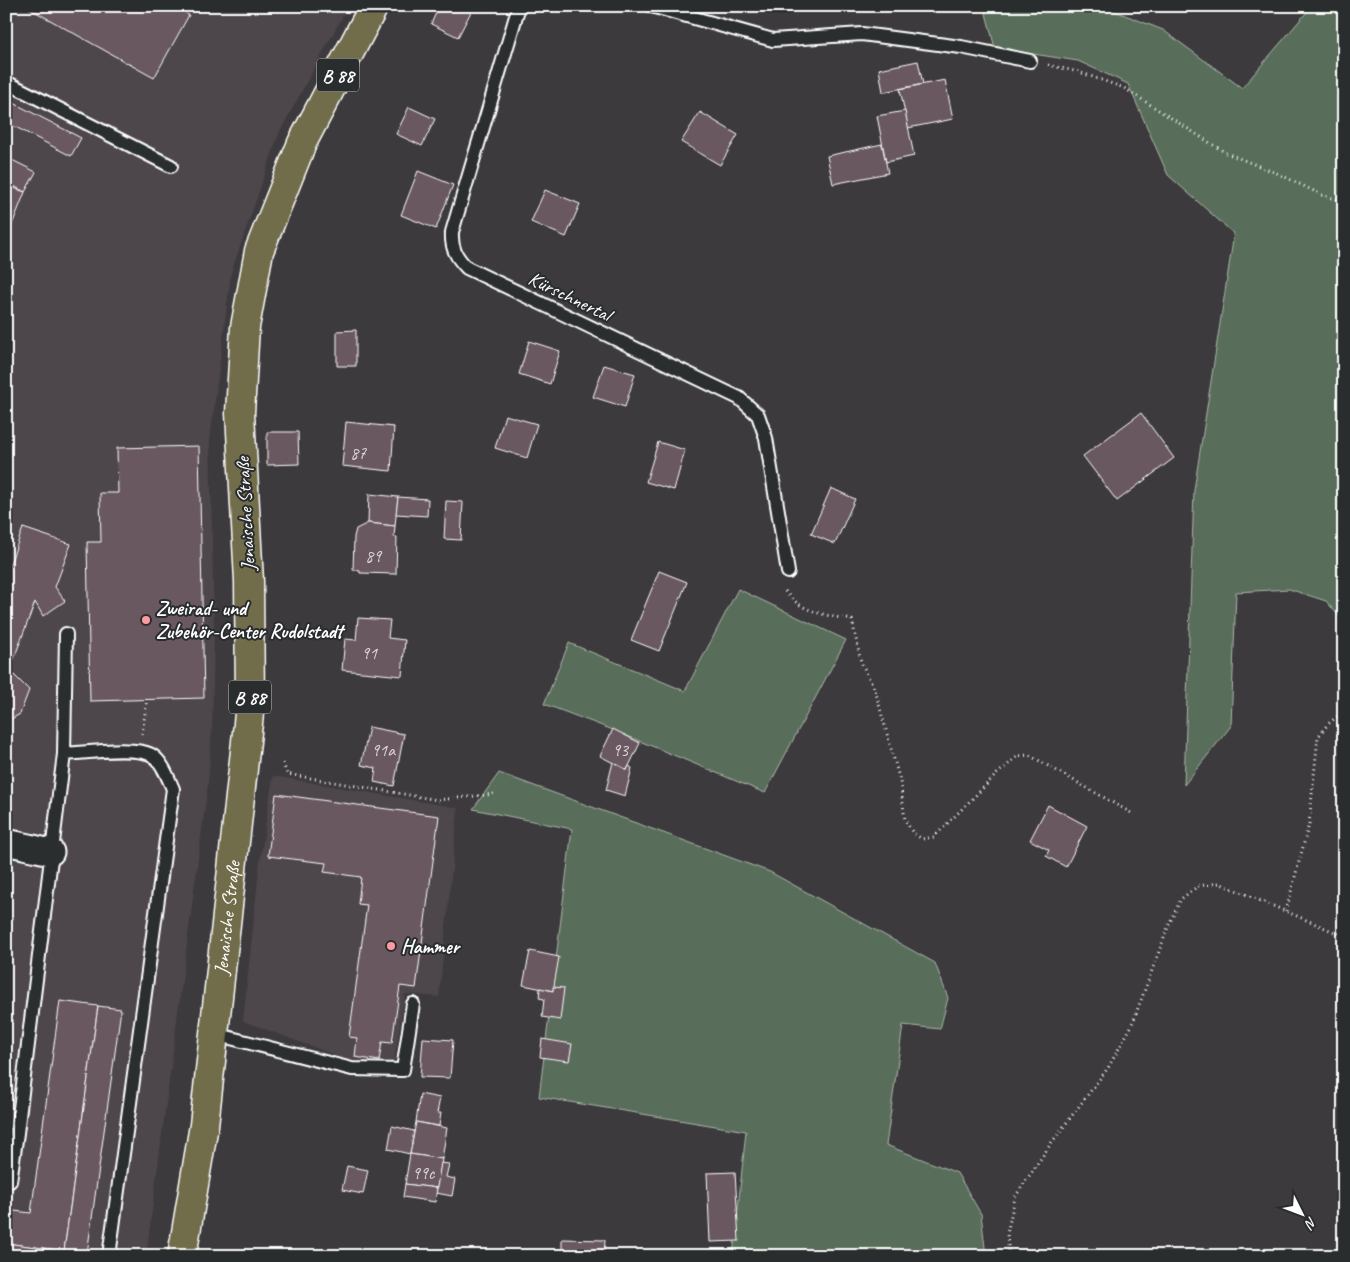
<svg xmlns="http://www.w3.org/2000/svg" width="1350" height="1262" viewBox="0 0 1350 1262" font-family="Caveat,sans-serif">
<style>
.built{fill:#4e474c}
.green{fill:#586e5a;stroke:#acb6ac}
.building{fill:#6a5961;stroke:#fff}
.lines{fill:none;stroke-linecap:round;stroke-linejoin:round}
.lane-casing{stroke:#fff;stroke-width:16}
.street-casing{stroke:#fff;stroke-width:29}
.primary-casing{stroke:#fff;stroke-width:31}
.path{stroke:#fff;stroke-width:3;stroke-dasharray:1 4;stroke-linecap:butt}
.lane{stroke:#2a2d2e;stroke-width:12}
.street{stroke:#2a2d2e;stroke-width:25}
.primary{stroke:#716d4b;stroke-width:28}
.poi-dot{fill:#ff9aa2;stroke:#2a2d2e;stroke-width:2}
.labels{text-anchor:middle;stroke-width:4;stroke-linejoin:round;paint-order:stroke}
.number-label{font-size:18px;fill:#dad6d8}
.shield{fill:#2a2d2e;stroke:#bfc0c0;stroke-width:1}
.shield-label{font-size:19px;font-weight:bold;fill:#fff}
.street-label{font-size:20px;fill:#fff;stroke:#2a2d2e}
.poi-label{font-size:20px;font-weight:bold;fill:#fff;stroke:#2a2d2e;text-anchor:start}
</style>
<rect width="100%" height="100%" fill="#3d3a3d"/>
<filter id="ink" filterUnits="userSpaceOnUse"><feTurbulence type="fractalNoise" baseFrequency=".02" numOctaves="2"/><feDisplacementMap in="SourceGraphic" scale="10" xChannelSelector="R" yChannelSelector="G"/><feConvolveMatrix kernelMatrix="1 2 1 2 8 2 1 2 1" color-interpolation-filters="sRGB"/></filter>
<g filter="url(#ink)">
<g class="built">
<path d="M6,6H348L279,133L231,273L210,440L214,633L212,730L208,783L146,1256H6Z"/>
<path d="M273,776L458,808L439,997L405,994L394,1062L348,1060L243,1021L260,861Z"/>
</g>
<g class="green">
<path d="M984,6H1102L1163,30L1242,88L1312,6H1344V622L1326,601L1289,589L1236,592L1231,726L1184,785L1194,490L1234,234L1168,175L1128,84L1078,61L995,48Z"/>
<path d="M738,589L846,640L765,793L613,730L544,704L569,643L685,691Z"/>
<path d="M499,773L770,872L935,963L948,998L940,1029L903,1025L886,1145L957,1173L981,1214L986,1256H733L746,1131L539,1097L572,829L473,809Z"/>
</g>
<g class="building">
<path d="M25,6H174L189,15L154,78Z"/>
<path d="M439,6H474L458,37L431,24Z"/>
<path d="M918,61L923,84L883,92L879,69Z"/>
<path d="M945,80L953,119L908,128L900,89Z"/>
<path d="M6,99L81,138L71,156L6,122Z"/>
<path d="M409,107L435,119L422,146L396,134Z"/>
<path d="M905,111L914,156L886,162L877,116Z"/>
<path d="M700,112L738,135L720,165L681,142Z"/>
<path d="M882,144L888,173L833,184L827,156Z"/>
<path d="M6,157L36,172L25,192L6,182Z"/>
<path d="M418,171L453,185L436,229L401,215Z"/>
<path d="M8,186L25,192L6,240V189Z"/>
<path d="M545,190L580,204L566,237L531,222Z"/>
<path d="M356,330V366H337V331Z"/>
<path d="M529,341L560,351L550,384L519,374Z"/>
<path d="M604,365L635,374L625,407L593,397Z"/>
<path d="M1141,413L1174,458L1117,501L1083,456Z"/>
<path d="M505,415L537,424L527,458L495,448Z"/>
<path d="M346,422L394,427L391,471L342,466Z"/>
<path d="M267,432H298L299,464L267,465Z"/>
<path d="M658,442L685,450L674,490L646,482Z"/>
<path d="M199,446L204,698L90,701L87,542H101L100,493H118L117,448Z"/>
<path d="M831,488L855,499L835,544L811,534Z"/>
<path d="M369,494L398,497L395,526L368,523Z"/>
<path d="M398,497L428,499L427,516L396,514Z"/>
<path d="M446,501L463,502L461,540L444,539Z"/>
<path d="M368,523L395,526L394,537H397L396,574L360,573V571L353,570L354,537L356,529Z"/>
<path d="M23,528L71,544L55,587L65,601L43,616L35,602L6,680V575Z"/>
<path d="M659,571L687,582L659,651L631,640Z"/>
<path d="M358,618L390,620L388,638L405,640L402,676L342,670L345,639L356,640Z"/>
<path d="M10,671L29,690L20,714L6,722V680Z"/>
<path d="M369,727L404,734L394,786L374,782L376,768L361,765Z"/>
<path d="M613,729L640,743L627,770L600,756Z"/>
<path d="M613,762L627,770L629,766L632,768L625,796L606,790Z"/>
<path d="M276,794L439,816L416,988L400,986L392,1043L382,1042L379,1061L355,1057L357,1038L349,1037L367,905L358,904L361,877L324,872L326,863L268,856Z"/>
<path d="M1048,805L1087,826L1066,867L1046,856L1049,850L1030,840Z"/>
<path d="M530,951L559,957L553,991L523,985Z"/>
<path d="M553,987L564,988L560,1020L542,1017L544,999L539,998L540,988L553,991Z"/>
<path d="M60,1001L98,1006L64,1251L6,1243V1210L31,1213Z"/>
<path d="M98,1006L121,1009L87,1254L64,1251Z"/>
<path d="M423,1038L453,1040L450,1078L420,1077Z"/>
<path d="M542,1039L572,1044L569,1061L540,1057Z"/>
<path d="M420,1094L440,1098L437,1113H441L439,1126L416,1122Z"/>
<path d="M416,1122L447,1128L442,1159L410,1154Z"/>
<path d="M392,1126L414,1131L410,1154L388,1149Z"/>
<path d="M410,1154L442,1159L437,1188L405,1184Z"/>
<path d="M441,1163L449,1164L446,1177L455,1179L452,1196L436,1193Z"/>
<path d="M347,1166L368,1170L363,1194L342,1190Z"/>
<path d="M735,1172L739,1241L710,1242L707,1173Z"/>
<path d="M405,1184L437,1188L435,1202L403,1197Z"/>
<path d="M562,1239L605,1240L604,1256H562Z"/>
<path d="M6,1243L87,1254V1256H6Z"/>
</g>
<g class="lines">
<defs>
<g id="lane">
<path d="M519,6L452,232C451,248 456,257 467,268L739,398L758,415L766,438L788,572"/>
<path d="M651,6L773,40L862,34L961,47L1030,61"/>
<path d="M6,82L171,166"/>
<path d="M64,754L66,634"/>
<path d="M215,1034L352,1069L403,1070L413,1004"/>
<path d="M10,1181L17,1133L64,754C84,753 138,745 153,756C163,763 168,778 173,789L109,1256"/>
</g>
<path id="street" d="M6,842L51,852"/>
<g id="primary">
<path id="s1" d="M182,1256L204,1125L250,705L249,581L240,413L245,327L259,251L302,143L374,6"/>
</g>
</defs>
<use href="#lane" class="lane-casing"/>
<use href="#street" class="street-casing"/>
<use href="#primary" class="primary-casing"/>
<g class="path">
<path d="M1048,65L1079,72L1124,88L1226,153L1279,174L1324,196L1344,201"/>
<path d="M785,591C801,613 827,615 852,620L861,662L875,690L900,781L905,820L913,833L922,839L934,837L997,774L1018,756L1029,755L1133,814"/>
<path d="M142,734L147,700"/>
<path d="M283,763L287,774L438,800L494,794"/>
<path d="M1286,911L1309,824L1318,737L1328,724L1344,711"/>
<path d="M1009,1256L1007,1234L1015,1197L1052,1142L1108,1068L1131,1027L1170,922L1181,899L1198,886L1219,883L1344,936"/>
</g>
<use href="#lane" class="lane"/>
<use href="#street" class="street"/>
<use href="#primary" class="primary"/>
</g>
</g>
<g class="poi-dot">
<circle cx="146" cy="620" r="5"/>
<circle cx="391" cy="946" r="5"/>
</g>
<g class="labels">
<g class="number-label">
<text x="358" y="459">87</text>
<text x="373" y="562">89</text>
<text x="369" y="659">91</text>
<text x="383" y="756">91a</text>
<text x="620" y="756">93</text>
<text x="423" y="1179">99c</text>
</g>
<g class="shield">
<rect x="317" y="58.5" width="42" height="33" rx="4"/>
<rect x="229" y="680.5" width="42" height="33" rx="4"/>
</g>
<g class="shield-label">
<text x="338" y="82">B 88</text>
<text x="250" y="704">B 88</text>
</g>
<g class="street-label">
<text transform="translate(570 296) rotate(26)" y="7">Kürschnertal</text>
<text transform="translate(245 514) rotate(-93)" y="7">Jenaische Straße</text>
<text dy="7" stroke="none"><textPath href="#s1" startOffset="341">Jenaische Straße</textPath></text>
</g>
<g class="poi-label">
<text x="156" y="615">Zweirad- und<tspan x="156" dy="23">Zubehör-Center Rudolstadt</tspan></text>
<text x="401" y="953">Hammer</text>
</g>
</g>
<rect width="1350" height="1262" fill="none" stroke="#2a2d2e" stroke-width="25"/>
<rect x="12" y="12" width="1325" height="1237" fill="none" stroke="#fff" stroke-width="2" filter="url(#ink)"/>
<g transform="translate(1302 1214) rotate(132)" stroke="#2a2d2e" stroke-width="4" paint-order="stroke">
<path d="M0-4L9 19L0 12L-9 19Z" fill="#ffffff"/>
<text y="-8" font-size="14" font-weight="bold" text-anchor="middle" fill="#ffffff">N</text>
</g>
</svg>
